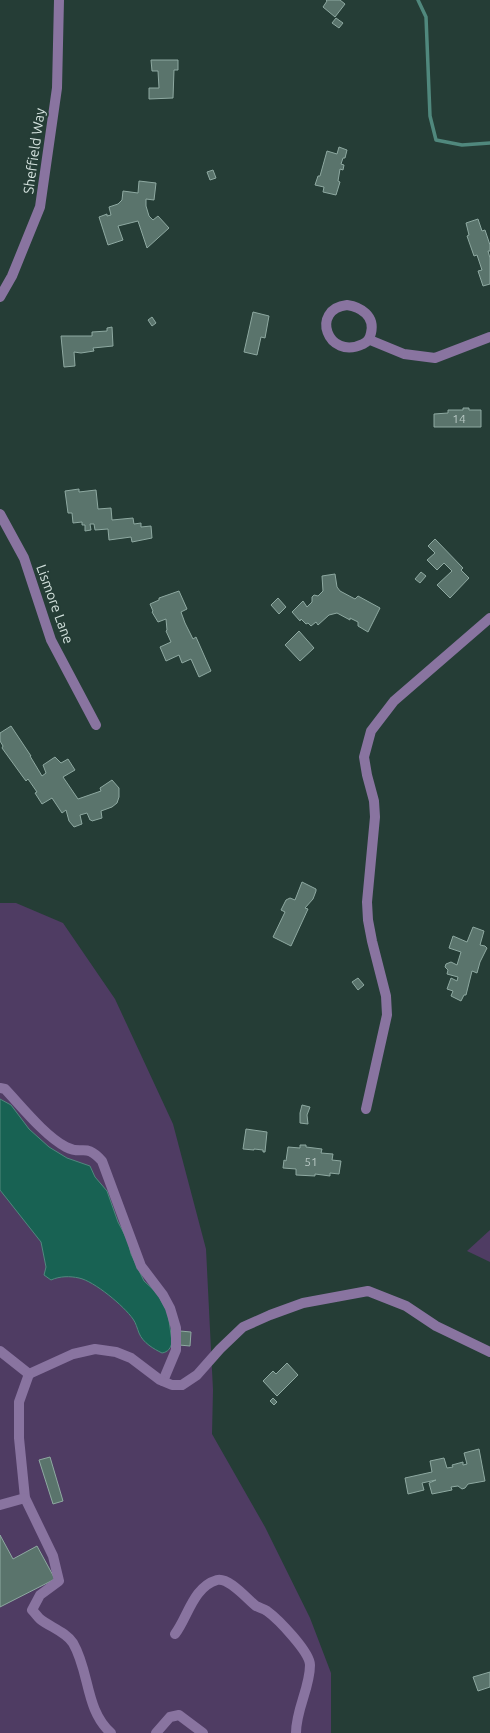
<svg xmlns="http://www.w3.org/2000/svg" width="490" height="1733" viewBox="0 0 490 1733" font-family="Ubuntu,sans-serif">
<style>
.green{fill:#4f3c63}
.water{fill:#186253;stroke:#50887d}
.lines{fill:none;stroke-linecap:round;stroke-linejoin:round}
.stream{stroke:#50887d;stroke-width:3.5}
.building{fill:#5a746c;stroke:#8ea9a1}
.minor{stroke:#8974a0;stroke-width:10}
.labels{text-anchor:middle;stroke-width:4;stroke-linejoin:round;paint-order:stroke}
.number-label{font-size:12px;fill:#b6c6c2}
.street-label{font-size:14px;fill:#d4e2de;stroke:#253d36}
</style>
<rect width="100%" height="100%" fill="#253d36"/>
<g class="green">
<path d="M0,903H16L63,923L115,999L173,1124L206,1249L213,1390L212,1434L265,1527L310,1618L331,1673V1733H0Z"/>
<path d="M490,1230V1262L467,1251Z"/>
</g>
<path class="water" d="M0,1099L11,1105L29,1129L49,1147L67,1158L90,1166L95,1177L107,1191L118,1222L128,1241L131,1254L144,1281L157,1293L168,1313L172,1342C171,1348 168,1352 162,1353C154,1349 143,1343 139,1333C137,1328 136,1323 133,1319C124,1306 94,1281 79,1278C70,1276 60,1276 51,1280L44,1275L46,1267L41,1242L0,1190Z"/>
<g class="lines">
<path class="stream" d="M418,0L426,17L430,116L436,140L462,145L490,143"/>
</g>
<g class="building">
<path d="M326,0H340L345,4L335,17L323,7L327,1Z"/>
<path d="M336,18L343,23L339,28L332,23Z"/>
<path d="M151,60H178V70H174L173,98L149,99V88H159L158,71H152Z"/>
<path d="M339,147L347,150L345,158H343L341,164L344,165L343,170L340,169L338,181L340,182L336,195L323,192L324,187L315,185L318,176H320L327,151L337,154Z"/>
<path d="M213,170L216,178L210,180L207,172Z"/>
<path d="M139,181L156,183L154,200L146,199V206L149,216L153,220L158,216L169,228L147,248L138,221L118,226L123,240L108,245L99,217L107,214V216L111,215L109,207L118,204L122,200L123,191L138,193Z"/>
<path d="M478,219L482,231L485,230L490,245V251H488L490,258V284L483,286L478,271L482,270L477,255L474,256L467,236L469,235L466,223Z"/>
<path d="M253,312L269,316L265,338L261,337L257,355L244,352Z"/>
<path d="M152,317L156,323L152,326L148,320Z"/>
<path d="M112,327L113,346L93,348L94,351L81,353L74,352L75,366L64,367L61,336H92V332L107,331V328Z"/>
<path d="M463,408H469V410H481V427H434V414L448,413V410H463Z"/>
<path d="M79,489V492L96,490L98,509L111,508L112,520L133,518L134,524L141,523V527L151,526L152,538L132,542L131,537L109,540L108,529L95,530L94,524H90L91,530L85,531V525H82V522L73,523L72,513H68L65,491Z"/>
<path d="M435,539L463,568L461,570L469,578L450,598L437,585L452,571L444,563L437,570L427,560L435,553L428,546Z"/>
<path d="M421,572L426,576L420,583L415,579Z"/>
<path d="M335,574L337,587L340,591L355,599L358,596L380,608L368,632L358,626V622L350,618V620L337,613L329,615L318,625L316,622L311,626L308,623L306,624L301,619L300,621L292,612L303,601L307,607L312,602V597L314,595L318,596L323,591L322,576Z"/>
<path d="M179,591L187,609L181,612L185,623L193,639L196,637L211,671L199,677L191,659L182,663L179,655L166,661L160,647L171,642L166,631L167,630L166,619L158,622L152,612L153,611L150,604L159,600V598Z"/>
<path d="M278,598L286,607L279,614L271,605Z"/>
<path d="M299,631L314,648L300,661L285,645Z"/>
<path d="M11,726L31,756H30L42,776L46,773L43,765L55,757L61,763L68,759L75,770L63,777L78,799L101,791L100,788L112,780L119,788V797L117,803L112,807L101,811L102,818L92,821L91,820H90L87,813L80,815L82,824L74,827L69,821L66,810L62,813L52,798L42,804L35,793L37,792L28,779L26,781L23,777L2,748L3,746L0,741V733Z"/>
<path d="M302,882L316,889V891L313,899L305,908L308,909L291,946L273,937L285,912L281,910L286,900L290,898L295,900Z"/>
<path d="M473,927L484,931L480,945L485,946L487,948L480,962L477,973L472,971L466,995H464L461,1001L451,996L453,991L447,989L451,978L457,981L458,977L447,974L448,970L445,967L446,964L451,962L457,965L461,952L449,948L453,936L467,942Z"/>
<path d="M358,978L364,985L358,990L352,982Z"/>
<path d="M302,1105L310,1107L307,1115L308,1124L300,1123V1113Z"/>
<path d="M246,1129L267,1132L265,1152H263V1150L254,1149V1150L243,1149Z"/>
<path d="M300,1145H306V1147L322,1149L321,1153L333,1154L332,1160L341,1161L339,1174L330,1173V1176L315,1174V1176L296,1175V1169L283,1168L284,1160L286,1161L288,1147L300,1148Z"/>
<path d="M180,1331L191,1332L190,1346L179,1345Z"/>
<path d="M287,1363L298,1375L277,1396L263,1381L273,1371L276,1374Z"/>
<path d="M273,1398L277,1402L274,1405L270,1401Z"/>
<path d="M479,1449L485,1481L468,1484L465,1488L462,1489L458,1486L451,1487L452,1490L432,1494L429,1483L436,1480L422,1483L424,1490L408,1494L405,1478L432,1472L430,1461L444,1458L447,1468L453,1467L452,1465L463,1462V1465L467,1464L464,1453Z"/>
<path d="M50,1457L63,1501L53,1504L39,1460Z"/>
<path d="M0,1535L13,1559L37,1546L55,1579L0,1607Z"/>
<path d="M490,1672V1687L478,1691L473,1677Z"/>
</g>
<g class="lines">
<g class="minor">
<path d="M0,297L12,276L40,207L57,88L59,0"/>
<path d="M347,305C361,307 375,316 371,333C370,338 368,342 363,344C327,361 310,309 347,305Z"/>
<path d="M370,340L404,354L435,358L490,337"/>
<path d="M0,514L24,558L51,640L96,725"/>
<path d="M0,1088L5,1089C22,1107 45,1136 66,1147C83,1156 85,1142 102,1161L141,1266L163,1295L170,1308L176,1328V1350L163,1381"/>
<path d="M366,1109L387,1015L386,996L372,941L368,920L367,902L375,817L374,801L367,775L364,757L371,731L394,701L490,618"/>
<path d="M0,1351L29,1374L19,1402V1438L25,1498L53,1556L59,1581L40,1595L32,1610C35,1613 37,1616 40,1619C50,1627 66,1632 73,1643C90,1672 85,1710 111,1733"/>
<path d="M29,1374L73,1354L95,1349L116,1352L131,1358L160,1380L172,1385H182L197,1375L220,1349L243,1327L270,1315L303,1303L368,1291L406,1306L436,1326L490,1352"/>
<path d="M0,1505L25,1498"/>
<path d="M175,1634C188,1617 193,1587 217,1580C229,1577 247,1599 256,1606C260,1608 264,1609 267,1611C278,1619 310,1652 310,1665C310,1688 296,1709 296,1733"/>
<path d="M156,1733L170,1717L179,1715L203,1733"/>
</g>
</g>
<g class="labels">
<g class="number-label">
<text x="459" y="423">14</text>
<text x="311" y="1166">51</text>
</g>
<g class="street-label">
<text transform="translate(34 151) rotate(-82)" y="5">Sheffield Way</text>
<text transform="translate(55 604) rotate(70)" y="5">Lismore Lane</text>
</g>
</g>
</svg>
